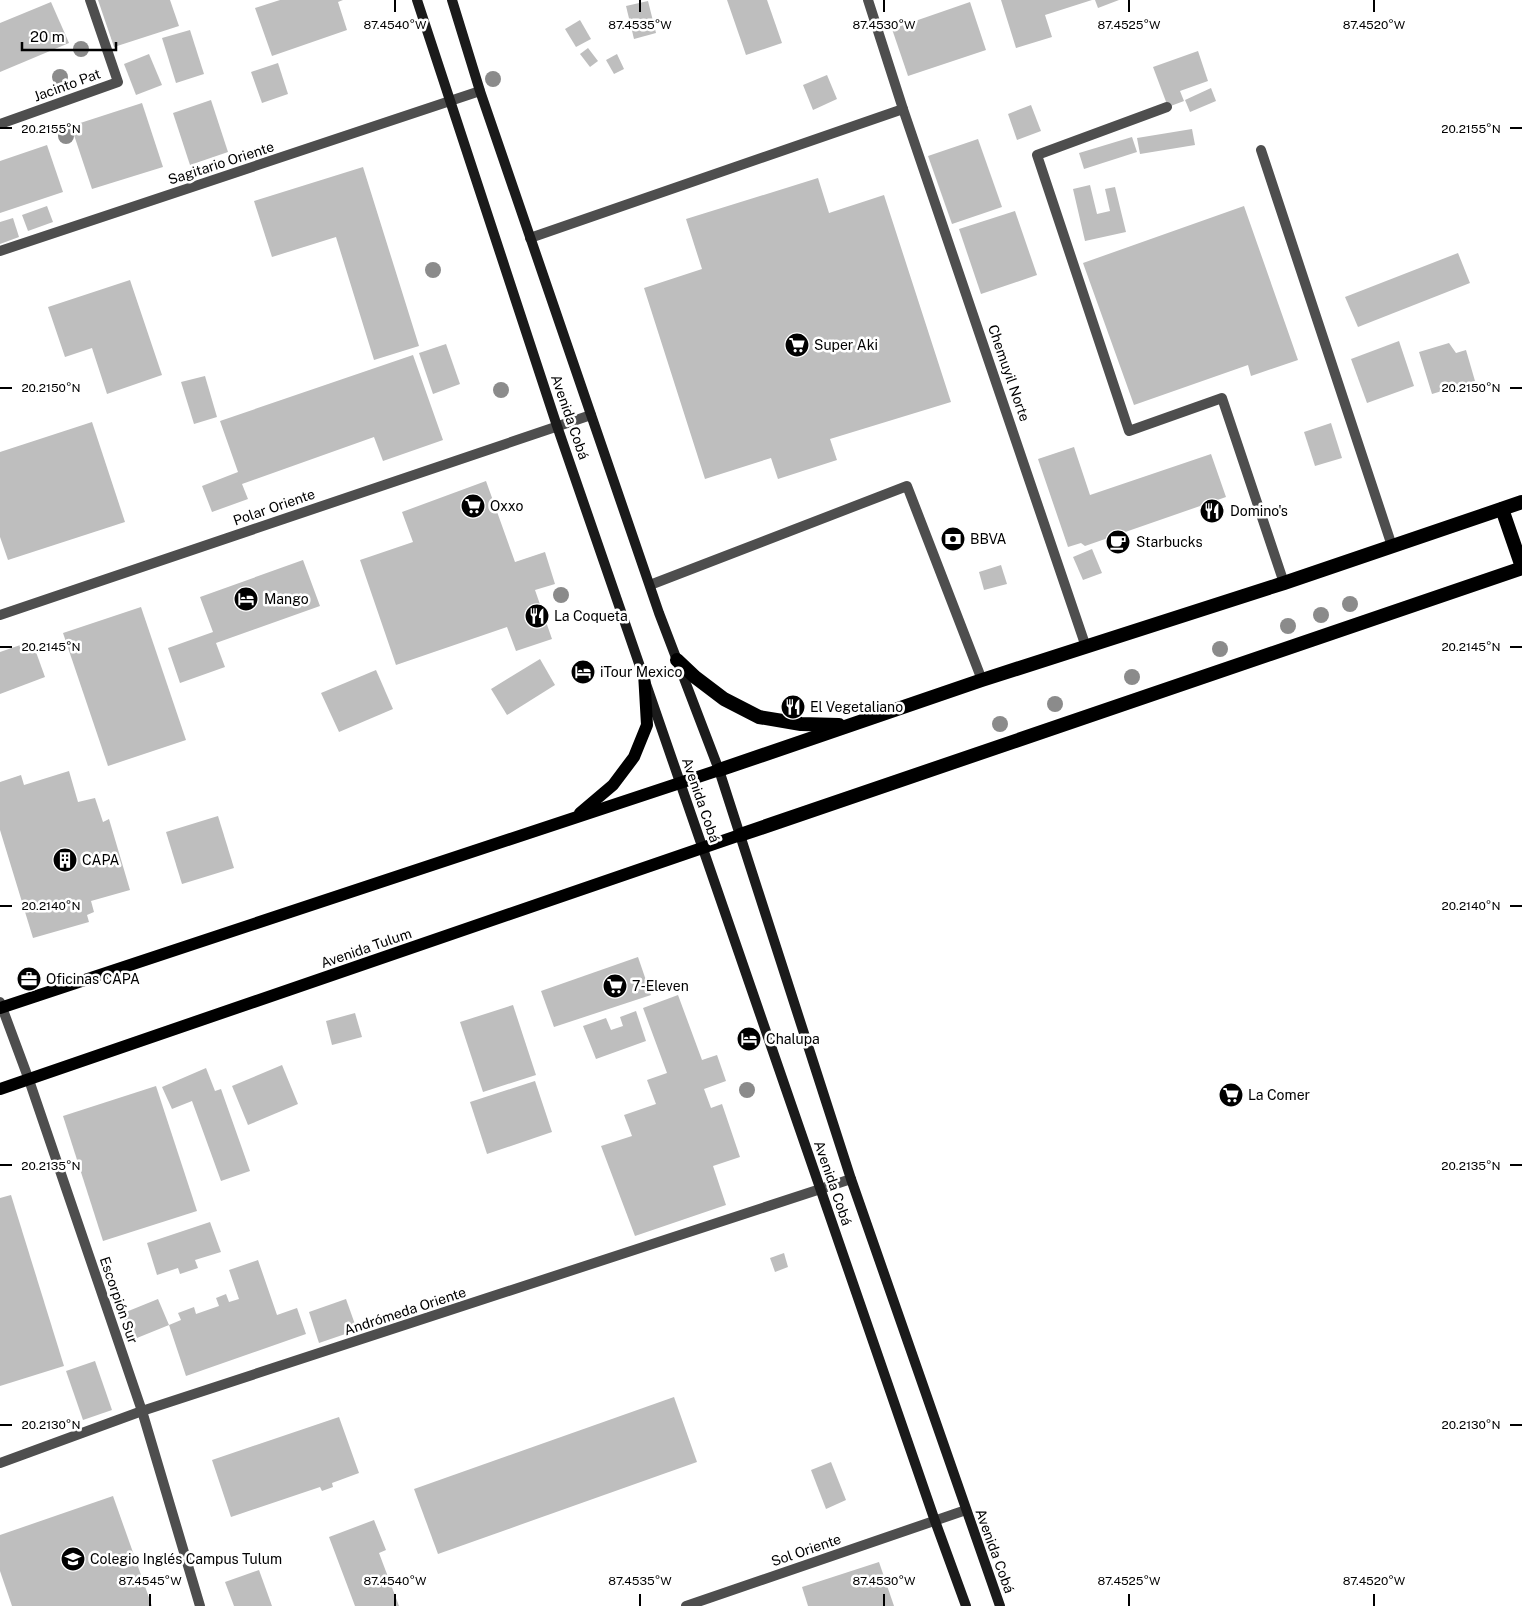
<svg xmlns="http://www.w3.org/2000/svg" width="1522" height="1606" viewBox="0 0 1522 1606" font-family="'Public Sans',sans-serif">
<style>
.building{fill:#bebebe}
.lines{fill:none;stroke-linecap:round;stroke-linejoin:round}
.service{stroke:#4e4e4e;stroke-width:10}
.minor{stroke:#4e4e4e;stroke-width:10}
.secondary{stroke:#1b1b1b;stroke-width:10}
.primary{stroke:#000;stroke-width:12}
.trunk{stroke:#000;stroke-width:14}
.tree{fill:#8b8b8b}
.ticks{fill:none;stroke:#000;stroke-width:2}
.labels{text-anchor:middle;stroke-width:5;stroke-linejoin:round;paint-order:stroke}
.street-label{font-size:14px;fill:#000;stroke:#fff}
.poi-label{font-size:14px;fill:#000;stroke:#fff;text-anchor:start}
.ticks-label{font-size:12px;text-anchor:middle;fill:#000;stroke:#fff;stroke-width:5;stroke-linejoin:round;paint-order:stroke}
</style>
<rect width="100%" height="100%" fill="#fff"/>
<g class="building">
<path d="M98,0H170L179,26L114,47Z"/>
<path d="M280,0H343L338,2L347,30L272,56L255,8Z"/>
<path d="M727,0H767L782,43L746,55Z"/>
<path d="M1001,0H1092L1045,15L1052,37L1016,48Z"/>
<path d="M1095,0H1119L1098,8Z"/>
<path d="M648,1L656,33L634,39L626,6Z"/>
<path d="M51,2L69,43L0,72V23Z"/>
<path d="M970,2L986,50L908,76L892,29Z"/>
<path d="M580,20L591,39L576,47L565,29Z"/>
<path d="M190,30L204,74L176,83L162,38Z"/>
<path d="M588,48L598,61L590,67L580,54Z"/>
<path d="M1198,51L1208,81L1180,91L1184,101L1168,107L1153,67Z"/>
<path d="M149,54L162,85L136,95L124,64Z"/>
<path d="M617,54L624,69L614,74L606,60Z"/>
<path d="M278,63L288,94L262,103L251,72Z"/>
<path d="M827,75L837,99L813,110L803,85Z"/>
<path d="M1211,88L1216,101L1190,112L1185,100Z"/>
<path d="M211,100L228,152L190,165L173,113Z"/>
<path d="M142,103L163,167L92,189L71,126Z"/>
<path d="M1031,105L1041,131L1017,140L1008,114Z"/>
<path d="M1192,129L1195,145L1140,154L1137,138Z"/>
<path d="M1132,137L1137,152L1084,169L1079,153Z"/>
<path d="M978,139L1002,207L952,224L928,156Z"/>
<path d="M47,145L63,192L0,213V161Z"/>
<path d="M363,167L419,346L374,360L336,237L272,257L254,201Z"/>
<path d="M818,178L829,213L884,195L951,402L830,439L837,460L778,479L771,458L705,479L644,288L702,269L686,219Z"/>
<path d="M1090,185L1097,214L1110,211L1105,189L1115,187L1126,232L1085,241L1073,189Z"/>
<path d="M47,206L53,222L28,231L22,215Z"/>
<path d="M1244,206L1298,360L1251,376L1248,365L1134,405L1083,263Z"/>
<path d="M1015,211L1037,275L981,294L959,229Z"/>
<path d="M13,218L19,237L0,244V222Z"/>
<path d="M1458,253L1470,283L1358,327L1345,297Z"/>
<path d="M130,280L162,375L107,394L92,348L65,357L48,307Z"/>
<path d="M1399,341L1414,386L1367,403L1351,359Z"/>
<path d="M1449,343L1456,353L1466,350L1475,381L1432,394L1419,352Z"/>
<path d="M446,344L460,384L433,394L419,353Z"/>
<path d="M413,355L443,440L383,461L374,437L242,484L248,499L212,512L202,486L238,472L220,421Z"/>
<path d="M205,376L217,417L194,424L181,382Z"/>
<path d="M92,422L125,522L8,560L0,537V452Z"/>
<path d="M1331,423L1342,458L1315,466L1304,432Z"/>
<path d="M1074,447L1090,495L1211,454L1226,497L1085,546L1081,543L1068,547L1038,459Z"/>
<path d="M486,481L515,562L545,552L555,584L535,590L552,639L516,651L507,627L396,665L360,560L413,542L402,512Z"/>
<path d="M1092,549L1102,573L1083,580L1073,557Z"/>
<path d="M303,560L320,606L216,643L225,667L180,683L168,648L213,632L200,597Z"/>
<path d="M1001,565L1007,584L984,590L979,572Z"/>
<path d="M141,607L186,740L108,766L63,633Z"/>
<path d="M32,641L45,677L0,694V652Z"/>
<path d="M540,659L555,685L507,715L491,689Z"/>
<path d="M376,670L393,709L339,732L321,693Z"/>
<path d="M69,771L78,802L95,798L103,822L109,819L130,890L91,901L94,912L87,915L89,922L33,938L0,830V782L21,775L24,785Z"/>
<path d="M218,816L234,868L182,884L166,832Z"/>
<path d="M638,957L651,995L554,1027L541,991Z"/>
<path d="M678,995L702,1060L717,1055L726,1081L704,1089L711,1108L722,1104L740,1157L713,1166L726,1205L635,1236L601,1146L632,1136L624,1115L656,1104L647,1080L667,1073L643,1008Z"/>
<path d="M513,1005L536,1075L483,1092L460,1022Z"/>
<path d="M636,1011L646,1041L596,1059L583,1026L606,1018L611,1030L623,1026L620,1017Z"/>
<path d="M355,1013L362,1037L332,1045L326,1021Z"/>
<path d="M282,1065L298,1104L248,1125L232,1086Z"/>
<path d="M206,1068L215,1091L221,1089L250,1171L221,1181L192,1101L172,1109L162,1087Z"/>
<path d="M535,1081L552,1132L487,1154L470,1102Z"/>
<path d="M156,1086L197,1211L103,1241L63,1116Z"/>
<path d="M11,1195L64,1366L0,1386V1198Z"/>
<path d="M210,1222L221,1252L195,1260L198,1268L180,1274L178,1268L157,1275L147,1243Z"/>
<path d="M784,1253L788,1267L775,1272L770,1258Z"/>
<path d="M258,1260L277,1315L297,1308L306,1334L186,1376L169,1325L132,1340L121,1314L158,1299L169,1325L181,1320L178,1313L194,1307L196,1314L219,1306L216,1298L226,1294L229,1302L239,1299L229,1270Z"/>
<path d="M346,1299L357,1330L319,1343L309,1312Z"/>
<path d="M95,1361L112,1410L83,1420L66,1371Z"/>
<path d="M674,1397L697,1462L438,1554L414,1489Z"/>
<path d="M339,1417L359,1473L332,1483L333,1487L322,1491L320,1487L231,1517L212,1460Z"/>
<path d="M831,1462L846,1500L826,1509L811,1470Z"/>
<path d="M113,1496L152,1606H12L0,1571V1535Z"/>
<path d="M374,1520L386,1550L379,1553L399,1606H355L329,1537Z"/>
<path d="M879,1562L894,1606H808L802,1587Z"/>
<path d="M259,1570L272,1606H234L225,1582Z"/>
</g>
<g class="lines">
<g class="service">
<path d="M1167,107L1037,155L1129,431L1222,398L1284,583"/>
<path d="M903,109L1086,647"/>
<path d="M1261,150L1392,546"/>
<path d="M650,585L907,486L982,680"/>
</g>
<g class="minor">
<path d="M0,124L118,82L90,0"/>
<path d="M530,238L903,109L868,0"/>
<path d="M0,251L480,91"/>
<path d="M0,615L591,415"/>
<path d="M0,1002L29,1080L142,1411L200,1606"/>
<path d="M0,1463L142,1411L851,1179"/>
<path d="M686,1606L966,1510"/>
</g>
<g class="secondary">
<path d="M417,0L557,426L935,1521L966,1606"/>
<path d="M452,0L480,91L659,613L719,770L851,1179L1000,1606"/>
</g>
<g class="primary">
<path d="M580,813L613,785L634,757L647,725L644,673"/>
<path d="M0,1008L719,770"/>
<path d="M0,1089L740,835"/>
</g>
<g class="trunk">
<path d="M1502,509L1522,567"/>
<path d="M677,660L695,677L724,699L759,717L801,724L839,725"/>
<path d="M719,770L982,680L1284,583L1522,502"/>
<path d="M740,835L1522,568"/>
</g>
</g>
<g class="tree">
<circle cx="81" cy="49" r="8"/>
<circle cx="60" cy="77" r="8"/>
<circle cx="493" cy="79" r="8"/>
<circle cx="66" cy="136" r="8"/>
<circle cx="433" cy="270" r="8"/>
<circle cx="501" cy="390" r="8"/>
<circle cx="561" cy="595" r="8"/>
<circle cx="1350" cy="604" r="8"/>
<circle cx="1321" cy="615" r="8"/>
<circle cx="1288" cy="626" r="8"/>
<circle cx="1220" cy="649" r="8"/>
<circle cx="1132" cy="677" r="8"/>
<circle cx="1055" cy="704" r="8"/>
<circle cx="1000" cy="724" r="8"/>
<circle cx="747" cy="1090" r="8"/>
</g>
<path class="ticks" d="M395,0V12M640,0V12M884,0V12M1129,0V12M1374,0V12M0,128H12M1510,128H1522M0,388H12M1510,388H1522M0,647H12M1510,647H1522M0,906H12M1510,906H1522M0,1165H12M1510,1165H1522M0,1425H12M1510,1425H1522M150,1594V1606M395,1594V1606M640,1594V1606M884,1594V1606M1129,1594V1606M1374,1594V1606"/>
<defs>
<symbol id="supermarket-disc" viewBox="-11 -11 22 22"><circle r="9.5" fill="#000" stroke="#fff"/><path d="M-6-5.5h2.5l.6 2H6L4.5 2H-2.5L-4.4-4H-6ZM-1.5 3.2a1.3 1.3 0 1 0 .1 0ZM3 3.2a1.3 1.3 0 1 0 .1 0Z" fill="#fff"/></symbol>
<symbol id="restaurant-disc" viewBox="-11 -11 22 22"><circle r="9.5" fill="#000" stroke="#fff"/><path d="M-5-6h1v4h1v-4h1v4h1v-4h1v5L-1.5 .5V6h-2V.5L-5-1ZM5-6V6H3V1.5H1.5Q1.5-4 5-6Z" fill="#fff"/></symbol>
<symbol id="bank-disc" viewBox="-11 -11 22 22"><circle r="9.5" fill="#000" stroke="#fff"/><path d="M-6-4H6V4H-6ZM0-2.3a2.3 2.3 0 1 0 0 4.6a2.3 2.3 0 1 0 0-4.6Z" fill="#fff"/></symbol>
<symbol id="cafe-disc" viewBox="-11 -11 22 22"><circle r="9.5" fill="#000" stroke="#fff"/><path d="M-5.5-4.5H6V0H3Q3 3.5 0 3.5H-2.5Q-5.5 3.5-5.5 0ZM3-3.2v2h1.7v-2ZM-6 4.5H4V6H-6Z" fill="#fff"/></symbol>
<symbol id="hotel-disc" viewBox="-11 -11 22 22"><circle r="9.5" fill="#000" stroke="#fff"/><path d="M-6-4.5h1.5V1H6V5H4.5V3h-9V5H-6ZM-4 0a1.8 1.8 0 1 1 3.6 0ZM.5 0V-2.5h3Q6-2.5 6 0Z" fill="#fff"/></symbol>
<symbol id="building-disc" viewBox="-11 -11 22 22"><circle r="9.5" fill="#000" stroke="#fff"/><path d="M-4-6H4V6H1V3H-1V6H-4ZM-2.5-4.3h1.7v1.8h-1.7ZM.8-4.3h1.7v1.8H.8ZM-2.5-1h1.7V.8h-1.7ZM.8-1h1.7V.8H.8Z" fill="#fff"/></symbol>
<symbol id="office-disc" viewBox="-11 -11 22 22"><circle r="9.5" fill="#000" stroke="#fff"/><path d="M-6-3h4V-5.5h4V-3h4V5H-6ZM-1-4.5V-3h2v-1.5ZM-6 0V1H6V0Z" fill="#fff"/></symbol>
<symbol id="school-disc" viewBox="-11 -11 22 22"><circle r="9.5" fill="#000" stroke="#fff"/><path d="M0-5L7-2L0 1L-7-2ZM-4 1L0 2.5L4 1V4Q0 6-4 4Z" fill="#fff"/></symbol>
</defs>
<g fill-rule="evenodd">
<use href="#supermarket-disc" x="783" y="331" width="28" height="28"/>
<use href="#supermarket-disc" x="459" y="492" width="28" height="28"/>
<use href="#restaurant-disc" x="1198" y="497" width="28" height="28"/>
<use href="#bank-disc" x="939" y="525" width="28" height="28"/>
<use href="#cafe-disc" x="1104" y="528" width="28" height="28"/>
<use href="#hotel-disc" x="232" y="585" width="28" height="28"/>
<use href="#restaurant-disc" x="523" y="602" width="28" height="28"/>
<use href="#hotel-disc" x="569" y="658" width="28" height="28"/>
<use href="#restaurant-disc" x="779" y="693" width="28" height="28"/>
<use href="#building-disc" x="51" y="846" width="28" height="28"/>
<use href="#office-disc" x="15" y="965" width="28" height="28"/>
<use href="#supermarket-disc" x="601" y="972" width="28" height="28"/>
<use href="#hotel-disc" x="735" y="1025" width="28" height="28"/>
<use href="#supermarket-disc" x="1217" y="1081" width="28" height="28"/>
<use href="#school-disc" x="59" y="1545" width="28" height="28"/>
</g>
<g class="labels">
<g class="street-label">
<text transform="translate(67 85) rotate(-20)" y="5">Jacinto Pat</text>
<text transform="translate(221 163) rotate(-18)" y="5">Sagitario Oriente</text>
<text transform="translate(1009 373) rotate(71)" y="5">Chemuyil Norte</text>
<text transform="translate(570 417) rotate(71)" y="5">Avenida Cobá</text>
<text transform="translate(274 507) rotate(-19)" y="5">Polar Oriente</text>
<text transform="translate(701 800) rotate(71)" y="5">Avenida Cobá</text>
<text transform="translate(366 948) rotate(-19)" y="5">Avenida Tulum</text>
<text transform="translate(833 1183) rotate(71)" y="5">Avenida Cobá</text>
<text transform="translate(119 1300) rotate(71)" y="5">Escorpión Sur</text>
<text transform="translate(405 1311) rotate(-18)" y="5">Andrómeda Oriente</text>
<text transform="translate(806 1550) rotate(-19)" y="5">Sol Oriente</text>
<text transform="translate(995 1551) rotate(70)" y="5">Avenida Cobá</text>
</g>
<g class="poi-label">
<text x="814" y="350">Super Aki</text>
<text x="490" y="511">Oxxo</text>
<text x="1230" y="516">Domino's</text>
<text x="970" y="544">BBVA</text>
<text x="1136" y="547">Starbucks</text>
<text x="264" y="604">Mango</text>
<text x="554" y="621">La Coqueta</text>
<text x="600" y="677">iTour Mexico</text>
<text x="810" y="712">El Vegetaliano</text>
<text x="82" y="865">CAPA</text>
<text x="46" y="984">Oficinas CAPA</text>
<text x="632" y="991">7-Eleven</text>
<text x="766" y="1044">Chalupa</text>
<text x="1248" y="1100">La Comer</text>
<text x="90" y="1564">Colegio Inglés Campus Tulum</text>
</g>
</g>
<g class="ticks-label">
<text x="395" y="29">87.4540°W</text>
<text x="640" y="29">87.4535°W</text>
<text x="884" y="29">87.4530°W</text>
<text x="1129" y="29">87.4525°W</text>
<text x="1374" y="29">87.4520°W</text>
<text x="51" y="133">20.2155°N</text>
<text x="1471" y="133">20.2155°N</text>
<text x="51" y="392">20.2150°N</text>
<text x="1471" y="392">20.2150°N</text>
<text x="51" y="651">20.2145°N</text>
<text x="1471" y="651">20.2145°N</text>
<text x="51" y="910">20.2140°N</text>
<text x="1471" y="910">20.2140°N</text>
<text x="51" y="1170">20.2135°N</text>
<text x="1471" y="1170">20.2135°N</text>
<text x="51" y="1429">20.2130°N</text>
<text x="1471" y="1429">20.2130°N</text>
<text x="150" y="1585">87.4545°W</text>
<text x="395" y="1585">87.4540°W</text>
<text x="640" y="1585">87.4535°W</text>
<text x="884" y="1585">87.4530°W</text>
<text x="1129" y="1585">87.4525°W</text>
<text x="1374" y="1585">87.4520°W</text>
</g>
<path d="M22 42v8h94v-8" fill="none" stroke="#000000" stroke-width="2.5"/>
<text x="30" y="42" font-size="15" fill="#000000" stroke="#ffffff" stroke-width="4" paint-order="stroke">20 m</text>
</svg>
